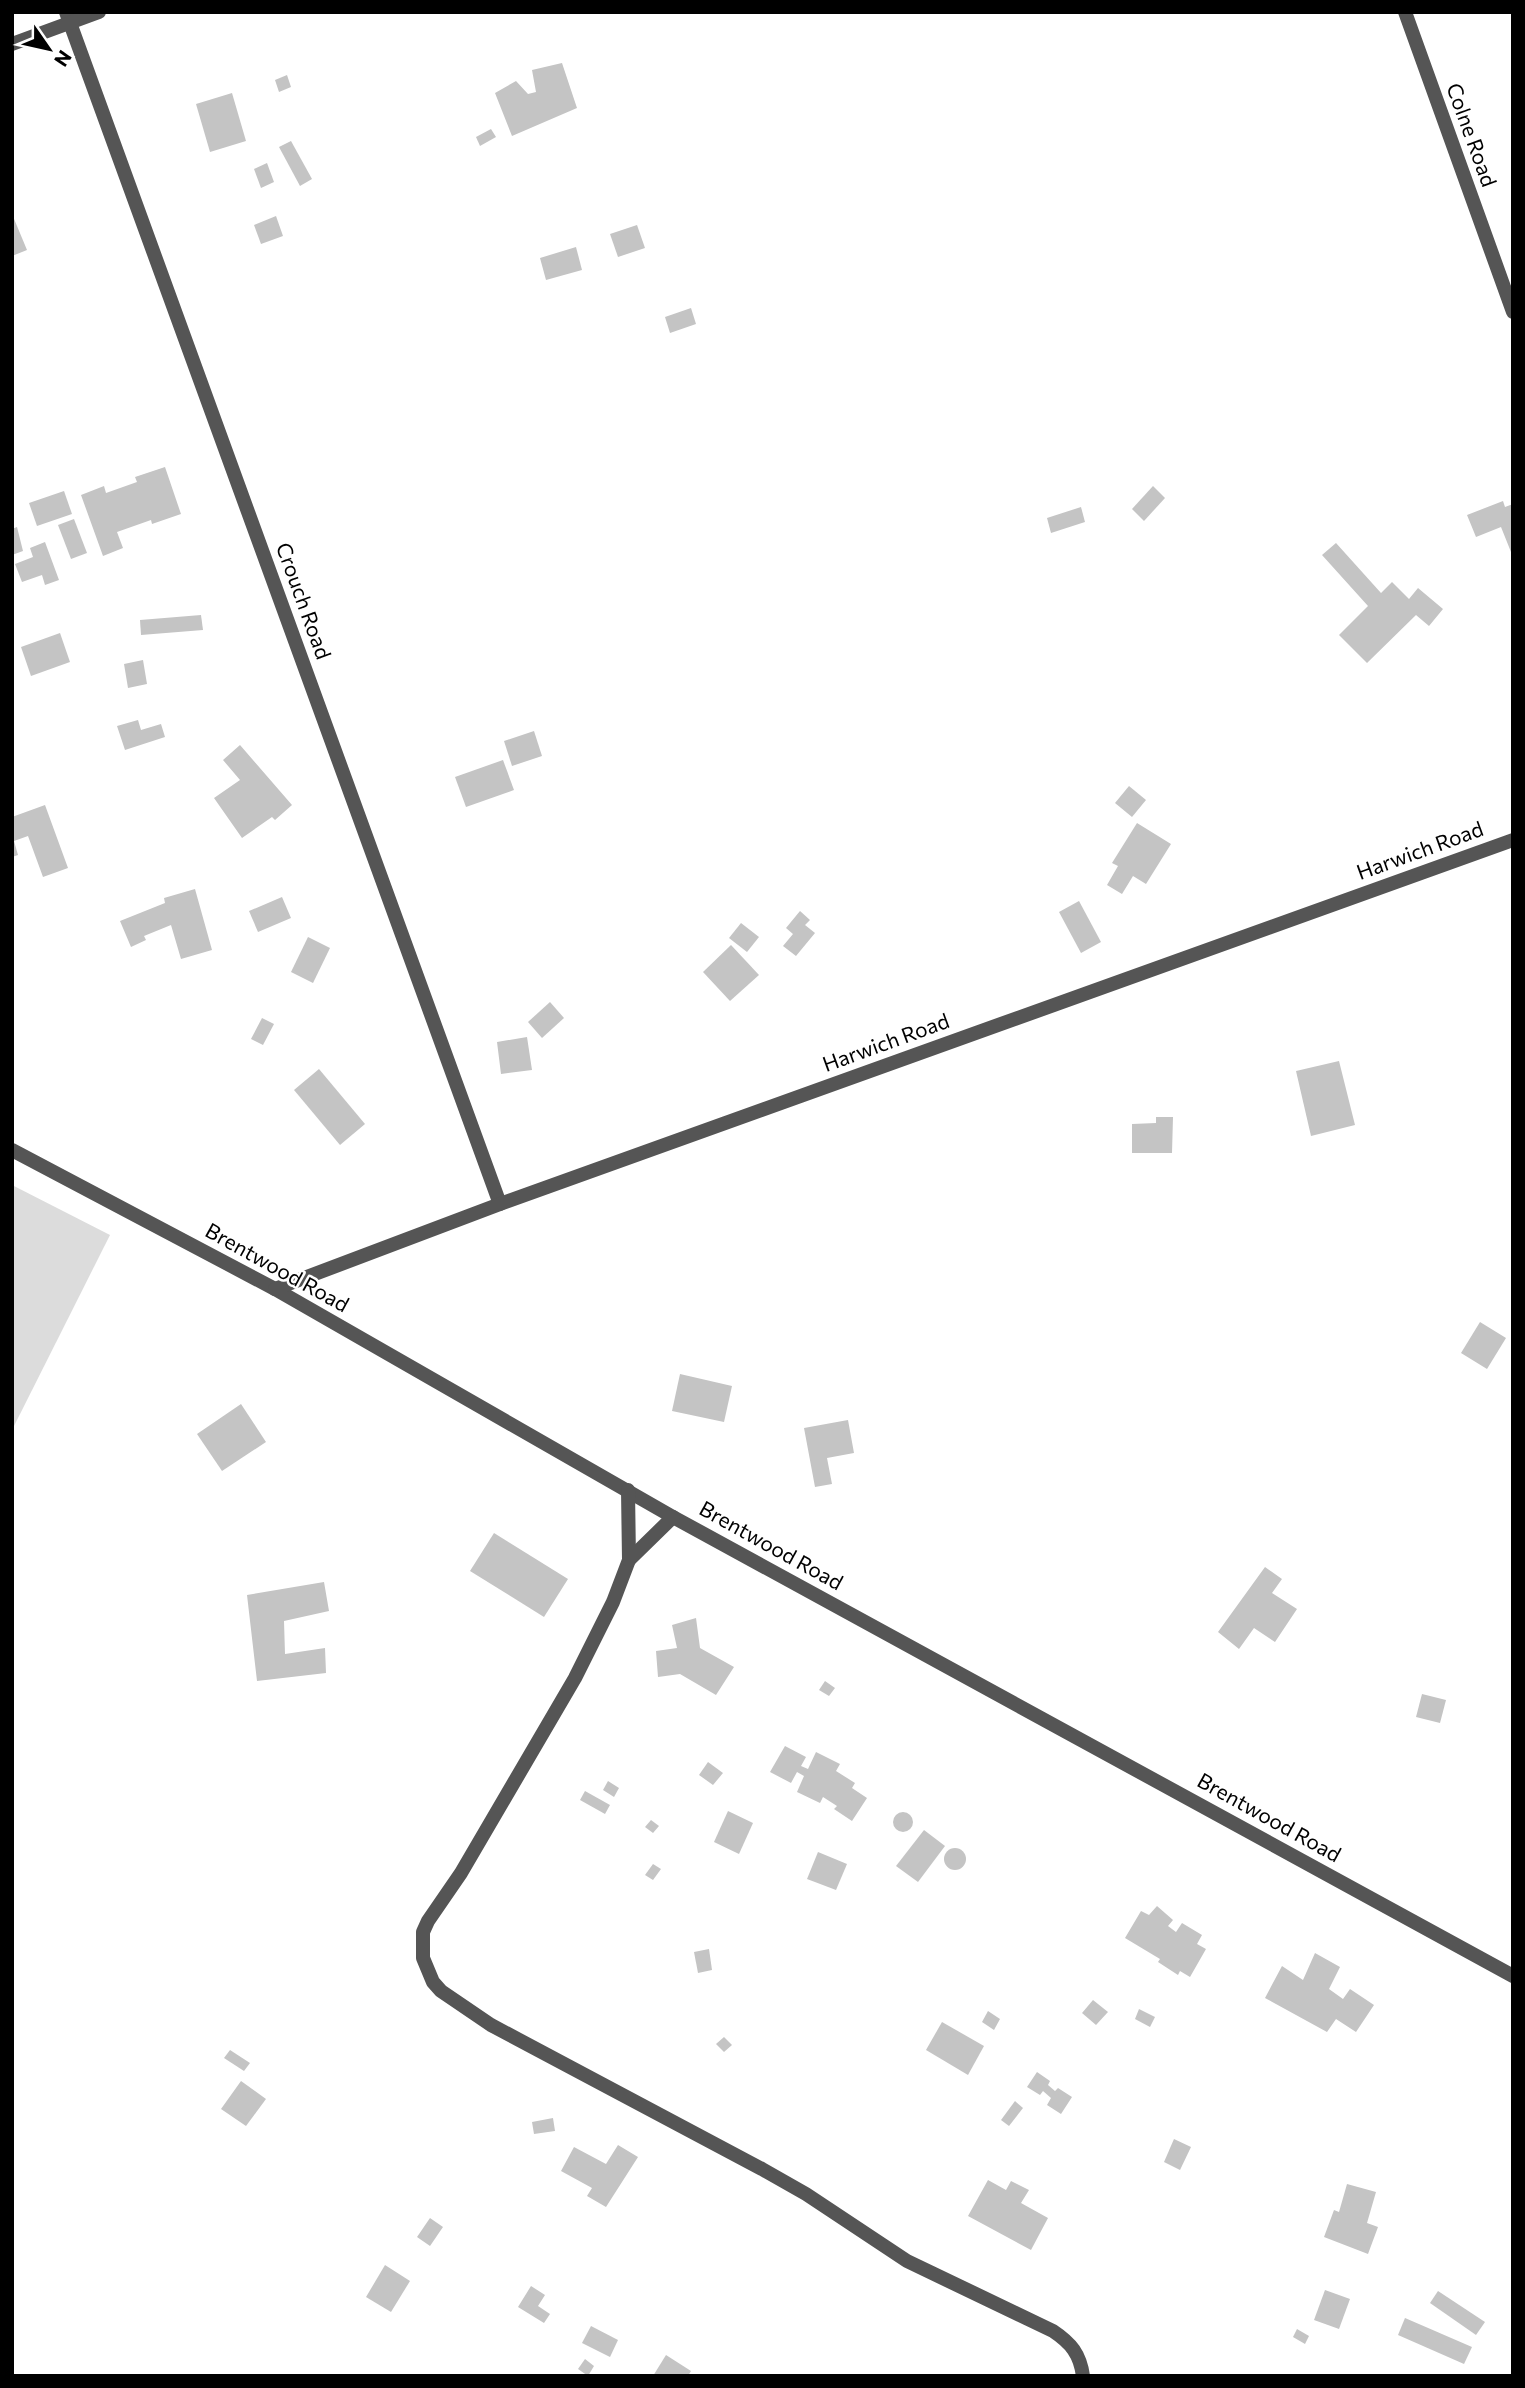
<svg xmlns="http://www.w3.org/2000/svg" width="1525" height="2388" viewBox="0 0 1525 2388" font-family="Commissioner,sans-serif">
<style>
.green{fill:#dcdcdc}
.building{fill:#c4c4c4}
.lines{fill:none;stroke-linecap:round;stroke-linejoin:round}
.minor{stroke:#555;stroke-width:14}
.labels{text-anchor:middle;stroke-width:5;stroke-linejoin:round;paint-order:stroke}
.street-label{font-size:21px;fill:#000;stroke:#fff}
</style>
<rect width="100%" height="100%" fill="#fff"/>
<path class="green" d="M12,1185L110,1235L12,1430Z"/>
<g class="building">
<path d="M562,63L577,108L512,136L495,93L516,81L528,94L536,92L532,70Z"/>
<path d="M287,75L291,87L279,92L275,80Z"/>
<path d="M232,93L246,141L210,152L196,104Z"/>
<path d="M491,129L496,137L480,146L476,137Z"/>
<path d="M291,141L312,179L300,186L279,147Z"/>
<path d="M267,163L274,182L261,188L254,169Z"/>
<path d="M12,214L27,250L12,256Z"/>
<path d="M276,216L283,236L261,244L254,225Z"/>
<path d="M637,225L645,248L618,257L610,234Z"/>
<path d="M576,247L582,270L546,280L540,258Z"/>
<path d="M691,308L696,324L670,333L665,317Z"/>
<path d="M165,467L181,514L152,524L151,520L117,532L123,548L103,556L81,495L104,486L106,493L137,482L135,477Z"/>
<path d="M1153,486L1165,498L1144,521L1132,509Z"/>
<path d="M64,491L72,514L37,526L29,503Z"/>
<path d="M1503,501L1505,507L1513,504V557L1501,527L1476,537L1467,515Z"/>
<path d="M1081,507L1085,522L1051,533L1047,518Z"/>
<path d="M74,519L87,553L71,559L58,525Z"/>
<path d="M17,527L23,551L12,555V529Z"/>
<path d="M45,542L59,580L45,585L42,575L22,582L15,564L33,557L30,548Z"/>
<path d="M1336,543L1381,593L1392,582L1409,599L1418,588L1443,609L1429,626L1416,615L1367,663L1339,635L1368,606L1322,555Z"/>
<path d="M201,615L203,630L141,635L140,620Z"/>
<path d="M60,633L70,662L31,676L21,647Z"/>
<path d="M143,660L147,684L128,688L124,664Z"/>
<path d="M138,720L141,730L161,724L165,737L125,750L117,726Z"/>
<path d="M534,731L542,756L512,766L504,741Z"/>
<path d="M240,745L292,805L275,820L272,817L242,838L214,798L240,780L223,760Z"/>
<path d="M503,760L514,790L466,807L455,777Z"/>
<path d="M1129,786L1146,800L1132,817L1115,803Z"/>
<path d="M45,805L68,868L43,877L28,836L14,841L18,855L12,857V817Z"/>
<path d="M1137,823L1171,844L1146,884L1133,876L1122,894L1107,885L1118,866L1112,863Z"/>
<path d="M195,889L212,950L181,959L171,925L144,936L146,940L131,947L120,921L165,903L164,898Z"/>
<path d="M282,897L291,918L258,932L249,911Z"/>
<path d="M1079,901L1101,942L1081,953L1059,912Z"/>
<path d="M800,911L810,920L805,925L815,933L796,956L783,946L793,934L786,928Z"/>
<path d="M741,923L759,937L747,952L729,938Z"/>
<path d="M308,937L330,948L313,983L291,972Z"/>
<path d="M731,945L759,975L730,1001L703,972Z"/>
<path d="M550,1002L564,1018L542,1038L528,1022Z"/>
<path d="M262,1018L274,1024L263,1045L251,1039Z"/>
<path d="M527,1037L532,1070L501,1074L497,1042Z"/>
<path d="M1339,1061L1355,1125L1311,1136L1296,1071Z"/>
<path d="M319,1069L365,1124L340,1145L294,1090Z"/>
<path d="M1156,1117H1173L1172,1153H1132V1124L1156,1123Z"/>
<path d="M1480,1322L1506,1338L1487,1369L1461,1353Z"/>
<path d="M680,1374L732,1386L724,1422L672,1411Z"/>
<path d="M241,1404L266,1442L222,1471L197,1434Z"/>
<path d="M848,1420L854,1453L827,1458L832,1484L815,1487L804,1428Z"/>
<path d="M494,1533L568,1579L544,1617L470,1571Z"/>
<path d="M1265,1567L1282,1579L1272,1593L1297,1609L1275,1642L1254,1628L1239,1649L1218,1632Z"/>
<path d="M324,1582L329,1611L284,1621L285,1654L325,1648L326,1673L257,1681L247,1595Z"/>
<path d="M696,1618L700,1648L734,1667L716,1695L680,1674L658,1677L656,1651L677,1648L672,1625Z"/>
<path d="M825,1681L835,1688L829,1696L819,1690Z"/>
<path d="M1422,1694L1446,1700L1440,1723L1416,1717Z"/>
<path d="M785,1746L806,1757L801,1766L808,1769L816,1752L840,1764L836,1771L855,1783L852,1788L867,1798L852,1821L834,1809L837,1806L823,1797L820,1803L797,1792L804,1776L797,1772L791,1783L770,1772Z"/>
<path d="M708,1762L723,1773L713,1785L699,1775Z"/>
<path d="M608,1781L619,1788L614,1797L603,1790Z"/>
<path d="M585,1791L610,1805L605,1814L580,1800Z"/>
<path d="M728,1811L753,1823L739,1854L714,1842Z"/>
<circle cx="903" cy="1822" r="10"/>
<path d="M651,1820L659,1826L653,1833L645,1827Z"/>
<path d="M924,1830L945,1846L918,1882L896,1866Z"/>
<circle cx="955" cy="1859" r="11"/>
<path d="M818,1852L847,1864L836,1890L807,1879Z"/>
<path d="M653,1864L661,1869L653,1880L645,1875Z"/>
<path d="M1157,1906L1173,1920L1168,1926L1176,1932L1182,1923L1202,1935L1197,1944L1206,1949L1190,1977L1180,1971L1178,1975L1158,1962L1160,1959L1125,1938L1141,1911L1149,1915Z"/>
<path d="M709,1949L712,1970L698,1973L694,1952Z"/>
<path d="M1315,1953L1340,1967L1329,1989L1343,1999L1350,1989L1374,2005L1356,2032L1336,2019L1327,2032L1265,1998L1282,1966L1303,1980Z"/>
<path d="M1093,2000L1108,2012L1096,2025L1082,2013Z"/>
<path d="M1139,2009L1155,2017L1150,2027L1135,2019Z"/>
<path d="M988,2011L1000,2019L994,2030L982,2022Z"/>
<path d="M942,2022L984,2046L968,2075L926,2050Z"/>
<path d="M724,2037L732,2045L724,2052L716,2044Z"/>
<path d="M230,2050L250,2063L244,2071L224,2058Z"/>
<path d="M1037,2072L1050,2081L1048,2085L1055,2091L1058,2088L1072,2097L1061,2114L1047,2105L1051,2098L1043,2091L1040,2095L1027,2087Z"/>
<path d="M241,2081L266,2099L246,2126L221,2109Z"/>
<path d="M1015,2101L1023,2108L1009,2126L1001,2120Z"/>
<path d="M553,2118L555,2131L534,2134L532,2122Z"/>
<path d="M1174,2139L1191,2147L1180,2170L1164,2162Z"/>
<path d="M618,2145L638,2157L606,2207L587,2196L592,2188L561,2171L574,2147L606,2164Z"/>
<path d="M988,2180L1006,2190L1011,2181L1029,2190L1021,2203L1048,2218L1031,2250L968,2216Z"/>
<path d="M1347,2184L1376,2192L1367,2223L1378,2227L1368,2254L1324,2237L1334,2210L1339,2212Z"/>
<path d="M430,2218L443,2227L430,2246L417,2237Z"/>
<path d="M385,2265L410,2281L391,2312L366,2297Z"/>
<path d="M531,2286L545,2295L538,2306L550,2314L544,2323L518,2307Z"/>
<path d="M1325,2290L1350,2299L1339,2329L1314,2320Z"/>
<path d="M1438,2291L1485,2322L1476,2335L1430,2303Z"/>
<path d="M1405,2318L1472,2347L1464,2364L1398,2335Z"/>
<path d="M591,2326L618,2340L610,2357L582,2343Z"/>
<path d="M1297,2329L1309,2336L1305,2344L1293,2337Z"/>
<path d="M666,2355L691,2371L688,2376H653Z"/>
<path d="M585,2359L594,2366L588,2376L578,2369Z"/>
</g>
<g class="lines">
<g class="minor">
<path d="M66,12L500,1204"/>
<path d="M1405,12L1513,312"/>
<path d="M12,44L99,12"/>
<path d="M12,1150L275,1289L673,1517L1513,1976"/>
<path d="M275,1289L500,1204L1513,840"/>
<path d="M628,1490L629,1560L613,1602L575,1678L461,1873L428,1921L423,1932V1958L433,1982L441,1991L491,2025L762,2169L806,2194L907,2261L1053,2331C1071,2343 1080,2354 1083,2376"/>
<path d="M629,1560L673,1517"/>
</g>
</g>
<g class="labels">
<g class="street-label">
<text transform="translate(1471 135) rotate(70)" y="7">Colne Road</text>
<text transform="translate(303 601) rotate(70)" y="7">Crouch Road</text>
<text transform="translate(1420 851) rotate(-20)" y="7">Harwich Road</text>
<text transform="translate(886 1043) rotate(-20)" y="7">Harwich Road</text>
<text transform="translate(277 1268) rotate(29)" y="7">Brentwood Road</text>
<text transform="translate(771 1546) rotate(29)" y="7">Brentwood Road</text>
<text transform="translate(1269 1818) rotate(29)" y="7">Brentwood Road</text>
</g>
</g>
<rect width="1525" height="2388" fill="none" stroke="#000000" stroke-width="28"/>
<g transform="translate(49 49) rotate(124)" stroke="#ffffff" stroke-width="5" paint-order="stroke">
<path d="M0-5L12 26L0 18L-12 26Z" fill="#000000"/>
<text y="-10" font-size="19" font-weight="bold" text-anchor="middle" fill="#000000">N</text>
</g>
</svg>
